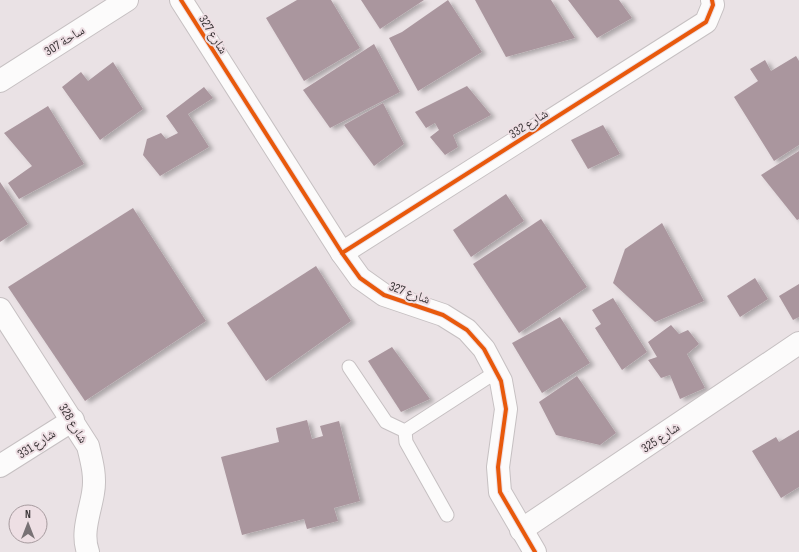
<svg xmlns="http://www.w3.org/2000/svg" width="799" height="552" viewBox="0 0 799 552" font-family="'Sofia Sans Condensed','Noto Naskh Arabic',sans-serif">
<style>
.building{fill:#aa969e;filter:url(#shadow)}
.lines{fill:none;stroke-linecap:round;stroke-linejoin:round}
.lane-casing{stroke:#c6c0c2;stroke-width:15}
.street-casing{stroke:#c6c0c2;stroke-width:24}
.lane{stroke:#fcfbfb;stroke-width:13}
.street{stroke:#fcfbfb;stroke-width:22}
.cycleway-casing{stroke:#eedfe4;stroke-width:6}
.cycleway{stroke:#e8590c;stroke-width:4}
.labels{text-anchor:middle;stroke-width:4;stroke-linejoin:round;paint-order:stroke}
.street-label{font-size:13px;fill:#3c3638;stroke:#eedfe4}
</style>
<defs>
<filter id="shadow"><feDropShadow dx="4.5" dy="2.5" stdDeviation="2" flood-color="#0004"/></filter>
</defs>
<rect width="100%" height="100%" fill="#eae2e5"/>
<g class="building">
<path d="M297,0H331L360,48L304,81L266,18Z"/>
<path d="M361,0H424L380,29Z"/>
<path d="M448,0L482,52L418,91L389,38L402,32Z"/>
<path d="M475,0H551L575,38L506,57Z"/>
<path d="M568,0H619L632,18L597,38Z"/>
<path d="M374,44L400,92L330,128L303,90Z"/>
<path d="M796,56L799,61V145L774,161L734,97L758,81L750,69L765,60L771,71Z"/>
<path d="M113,62L143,109L100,140L62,87L81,72L88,81Z"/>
<path d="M467,86L491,115L453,135L458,147L445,155L430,137L439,130L435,123L426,128L415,112Z"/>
<path d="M204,87L213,98L188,114L209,147L160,176L143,155L147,139L161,133L166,139L178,133L166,116Z"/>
<path d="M383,103L404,144L374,166L344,125Z"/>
<path d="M48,106L84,164L19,199L8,183L32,166L4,133Z"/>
<path d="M603,125L620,154L588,169L571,140Z"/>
<path d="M799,151V219L797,220L761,175Z"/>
<path d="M0,182L28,224L0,242Z"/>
<path d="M506,194L524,221L471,257L453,230Z"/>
<path d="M133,208L206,321L85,401L8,287Z"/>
<path d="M541,219L587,287L519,333L473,264Z"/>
<path d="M662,223L704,301L655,322L613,283L625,249Z"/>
<path d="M316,266L351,321L266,381L227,323Z"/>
<path d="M755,278L768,299L740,317L727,296Z"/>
<path d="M799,284V317L793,320L779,296Z"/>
<path d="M613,298L647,352L622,370L595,328L601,324L592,310Z"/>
<path d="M560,317L590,363L542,393L512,343Z"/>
<path d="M671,325L679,334L688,330L699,344L687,354L705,388L680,399L670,375L661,378L648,360L657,357L648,342Z"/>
<path d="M392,347L430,399L401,412L368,361Z"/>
<path d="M577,376L616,433L600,445L556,435L539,402Z"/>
<path d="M307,420L312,439L323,436L320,426L339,421L360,501L334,508L338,521L307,529L304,519L242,535L221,457L279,442L276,428Z"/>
<path d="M799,430V487L781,498L752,451L776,437L779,442Z"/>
</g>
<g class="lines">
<defs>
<g id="lane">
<path d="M349,367L386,422L405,431L496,372"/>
<path d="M405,431L406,442L447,515"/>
</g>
<g id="street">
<path d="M181,0L342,253L360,278L384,295L443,315L467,330L484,349L501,381L506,409L498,467L500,492L535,552"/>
<path d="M0,81L127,0"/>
<path d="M342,253L706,22L713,5L712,0"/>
<path d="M0,309L88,446C92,462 96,477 93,493C90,512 81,533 88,552"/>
<path d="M0,466L73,420"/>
<path d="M521,530L799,343"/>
</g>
</defs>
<use href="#lane" class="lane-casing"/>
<use href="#street" class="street-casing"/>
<use href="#lane" class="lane"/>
<use href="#street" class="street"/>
<defs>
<g id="cycleway">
<path d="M181,0L342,253L360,278L384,295L443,315L467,330L484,349L501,381L506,409L498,467L500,492L535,552"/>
<path d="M342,253L706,22L713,5L712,0"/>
</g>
</defs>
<use href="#cycleway" class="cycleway-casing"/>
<use href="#cycleway" class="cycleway"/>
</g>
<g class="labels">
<g class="street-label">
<text transform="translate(214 34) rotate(58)" y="5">شارع 327</text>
<text transform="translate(64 40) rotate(-32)" y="5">ساحة 307</text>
<text transform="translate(528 123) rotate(-32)" y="5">شارع 332</text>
<text transform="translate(410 292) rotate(20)" y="5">شارع 327</text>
<text transform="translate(74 423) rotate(59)" y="5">شارع 328</text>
<text transform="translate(660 437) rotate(-34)" y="5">شارع 325</text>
<text transform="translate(36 443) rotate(-33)" y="5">شارع 331</text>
</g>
</g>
<g transform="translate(28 524)"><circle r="19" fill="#eedfe4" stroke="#a79b9f"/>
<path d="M0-3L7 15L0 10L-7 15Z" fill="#797275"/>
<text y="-6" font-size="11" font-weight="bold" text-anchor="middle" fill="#3c3638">N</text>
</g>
</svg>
